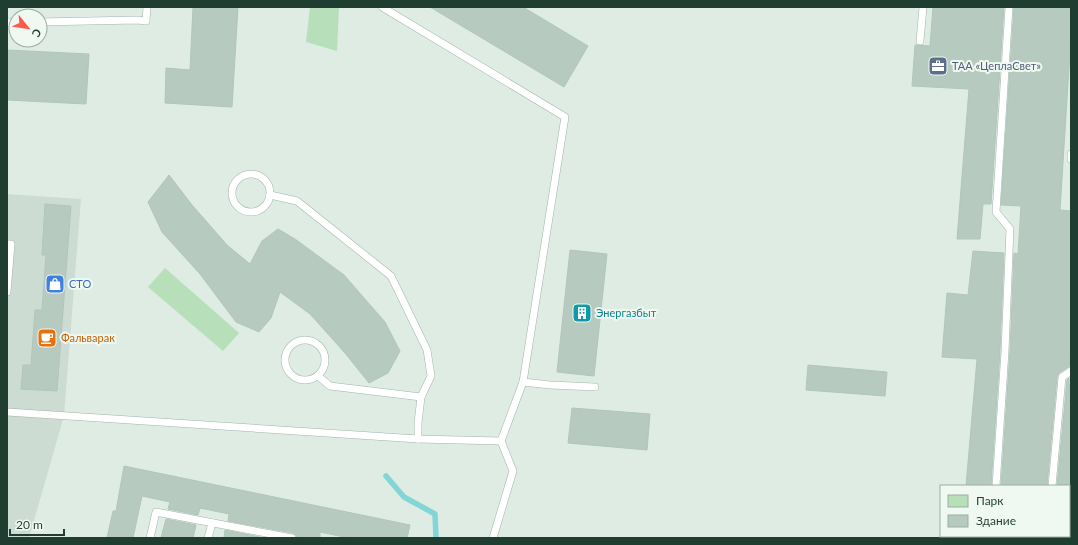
<svg xmlns="http://www.w3.org/2000/svg" width="1078" height="545" viewBox="0 0 1078 545" font-family="Lato,sans-serif">
<style>
.built{fill:#cddcd3}
.green{fill:#b6dfba}
.lines{fill:none;stroke-linecap:round;stroke-linejoin:round}
.stream{stroke:#82d6d5;stroke-width:5.5}
.building{fill:#b7cabf;stroke:#b1c6ba}
.lane-casing{stroke:#a2b4aa;stroke-width:8}
.lane{stroke:#fff;stroke-width:7}
.labels{text-anchor:middle;stroke-width:4;stroke-linejoin:round;paint-order:stroke}
.service-label{font-size:11px;fill:#4e5e75;stroke:#f0f8f2;text-anchor:start}
.shop-label{font-size:11px;fill:#366cbe;stroke:#f0f8f2;text-anchor:start}
.culture-label{font-size:11px;fill:#0d838f;stroke:#f0f8f2;text-anchor:start}
.food-label{font-size:11px;fill:#c56008;stroke:#f0f8f2;text-anchor:start}
</style>
<rect width="100%" height="100%" fill="#dfece4"/>
<path class="built" d="M7,194L81,199L64,416L29,538H7Z"/>
<g class="green">
<path d="M310,7H339L337,51L306,42Z"/>
<path d="M165,268L239,333L223,351L148,287Z"/>
</g>
<g class="lines">
<path class="stream" d="M386,476L404,497L435,514L436,538"/>
</g>
<g class="building">
<path d="M193,7H238L232,107L165,103L166,68L190,70Z"/>
<path d="M430,7H523L588,46L564,87Z"/>
<path d="M933,7H1004L991,204H983L980,239H957L969,89L912,86L915,45L930,46Z"/>
<path d="M1014,7H1071V36L1060,210L1071,211V347L1070,366L1059,373L1057,377L1047,486H1001L1010,351L1014,253L1018,254L1021,206L1001,205Z"/>
<path d="M7,50L89,54L86,104L7,100Z"/>
<path d="M169,175L192,205L227,245L250,264L262,241L278,229L295,239L344,275L385,322L400,351L388,373L369,383L345,353L310,314L280,292L271,318L259,332L236,322L200,274L162,232L148,202Z"/>
<path d="M45,204L71,206L57,391L21,389L23,365H31L35,310H42L46,255H42Z"/>
<path d="M570,250L607,254L594,376L557,372Z"/>
<path d="M973,251L1004,253L1000,351L991,486H966L977,359L942,357L947,293L968,295Z"/>
<path d="M808,365L887,372L885,396L806,390Z"/>
<path d="M1069,378V384L1071,385V486H1057L1067,380Z"/>
<path d="M572,408L650,414L647,450L568,443Z"/>
<path d="M124,466L410,525L407,538H349L320,532V538H297L296,535L293,533L228,521L229,514L200,508L198,515L168,509L170,502L142,496L133,538H107L113,511H116Z"/>
<path d="M166,519L196,525L193,538H161Z"/>
<path d="M225,530L265,538H224Z"/>
</g>
<g class="lines">
<defs>
<g id="lane">
<path d="M382,7L565,117L523,382L501,441L513,471L493,538"/>
<path d="M40,22L137,20L146,21L147,7"/>
<path d="M7,23L16,22"/>
<path d="M920,41L923,7"/>
<path d="M1071,154V159"/>
<circle cx="251" cy="193" r="19"/>
<path d="M270,195L297,201L391,276L427,350L431,376L421,397L418,423V439"/>
<path d="M7,244H11L7,292"/>
<circle cx="305" cy="360" r="20"/>
<path d="M318,376L330,386L421,397"/>
<path d="M523,382L550,385L595,387"/>
<path d="M7,412L418,439L501,441"/>
<path d="M996,486L1005,351L1010,229L996,212L1009,7"/>
<path d="M1052,486L1062,377L1071,371"/>
<path d="M1069,519H1071"/>
<path d="M150,538L156,512L292,538"/>
<path d="M208,538L212,523"/>
</g>
</defs>
<use href="#lane" class="lane-casing"/>
<use href="#lane" class="lane"/>
</g>
<defs>
<symbol id="office-square" viewBox="-11 -11 22 22"><rect x="-9" y="-9" width="18" height="18" rx="4" fill="#5c6f8a" stroke="#f0f8f2"/><path d="M-6-3h4V-5.5h4V-3h4V5H-6ZM-1-4.5V-3h2v-1.5ZM-6 0V1H6V0Z" fill="#fff"/></symbol>
<symbol id="shop-square" viewBox="-11 -11 22 22"><rect x="-9" y="-9" width="18" height="18" rx="4" fill="#3f7fe0" stroke="#f0f8f2"/><path d="M-5-2.5h2.3a2.7 3.5 0 0 1 5.4 0H5L5.5 6h-11ZM-1.5-2.5h3a1.5 2.3 0 0 0-3 0Z" fill="#fff"/></symbol>
<symbol id="building-square" viewBox="-11 -11 22 22"><rect x="-9" y="-9" width="18" height="18" rx="4" fill="#0f9aa8" stroke="#f0f8f2"/><path d="M-4-6H4V6H1V3H-1V6H-4ZM-2.5-4.3h1.7v1.8h-1.7ZM.8-4.3h1.7v1.8H.8ZM-2.5-1h1.7V.8h-1.7ZM.8-1h1.7V.8H.8Z" fill="#fff"/></symbol>
<symbol id="cafe-square" viewBox="-11 -11 22 22"><rect x="-9" y="-9" width="18" height="18" rx="4" fill="#e8710a" stroke="#f0f8f2"/><path d="M-5.5-4.5H6V0H3Q3 3.5 0 3.5H-2.5Q-5.5 3.5-5.5 0ZM3-3.2v2h1.7v-2ZM-6 4.5H4V6H-6Z" fill="#fff"/></symbol>
</defs>
<g fill-rule="evenodd">
<use href="#office-square" x="927" y="55" width="22" height="22"/>
<use href="#shop-square" x="44" y="273" width="22" height="22"/>
<use href="#building-square" x="571" y="302" width="22" height="22"/>
<use href="#cafe-square" x="36" y="327" width="22" height="22"/>
</g>
<g class="labels">
<g class="service-label">
<text x="952" y="70">ТАА «ЦеплаСвет»</text>
</g>
<g class="shop-label">
<text x="69" y="288">СТО</text>
</g>
<g class="culture-label">
<text x="596" y="317">Энергазбыт</text>
</g>
<g class="food-label">
<text x="61" y="342">Фальварак</text>
</g>
</g>
<rect width="1078" height="545" fill="none" stroke="#1f3d30" stroke-width="16"/>
<rect x="940" y="485" width="130" height="52" fill="#f0f8f2" stroke="#9cada4"/>
<rect x="948" y="495" width="20" height="12" fill="#b6dfba" stroke="#9cada4"/>
<text x="976" y="505" font-size="12" fill="#1f3d30">Парк</text>
<rect x="948" y="515" width="20" height="12" fill="#b7cabf" stroke="#9cada4"/>
<text x="976" y="525" font-size="12" fill="#1f3d30">Здание</text>
<g transform="translate(28 28) rotate(120)"><circle r="19" fill="#f0f8f2" stroke="#9cada4"/>
<path d="M0-3L7 15L0 10L-7 15Z" fill="#fe5a4b"/>
<text y="-6" font-size="11" font-weight="bold" text-anchor="middle" fill="#1f3d30">С</text>
</g>
<path d="M10 529v6h54v-6" fill="none" stroke="#1f3d30" stroke-width="2"/>
<text x="16" y="529" font-size="12" fill="#1f3d30" stroke="#f0f8f2" stroke-width="3" paint-order="stroke">20 m</text>
</svg>
